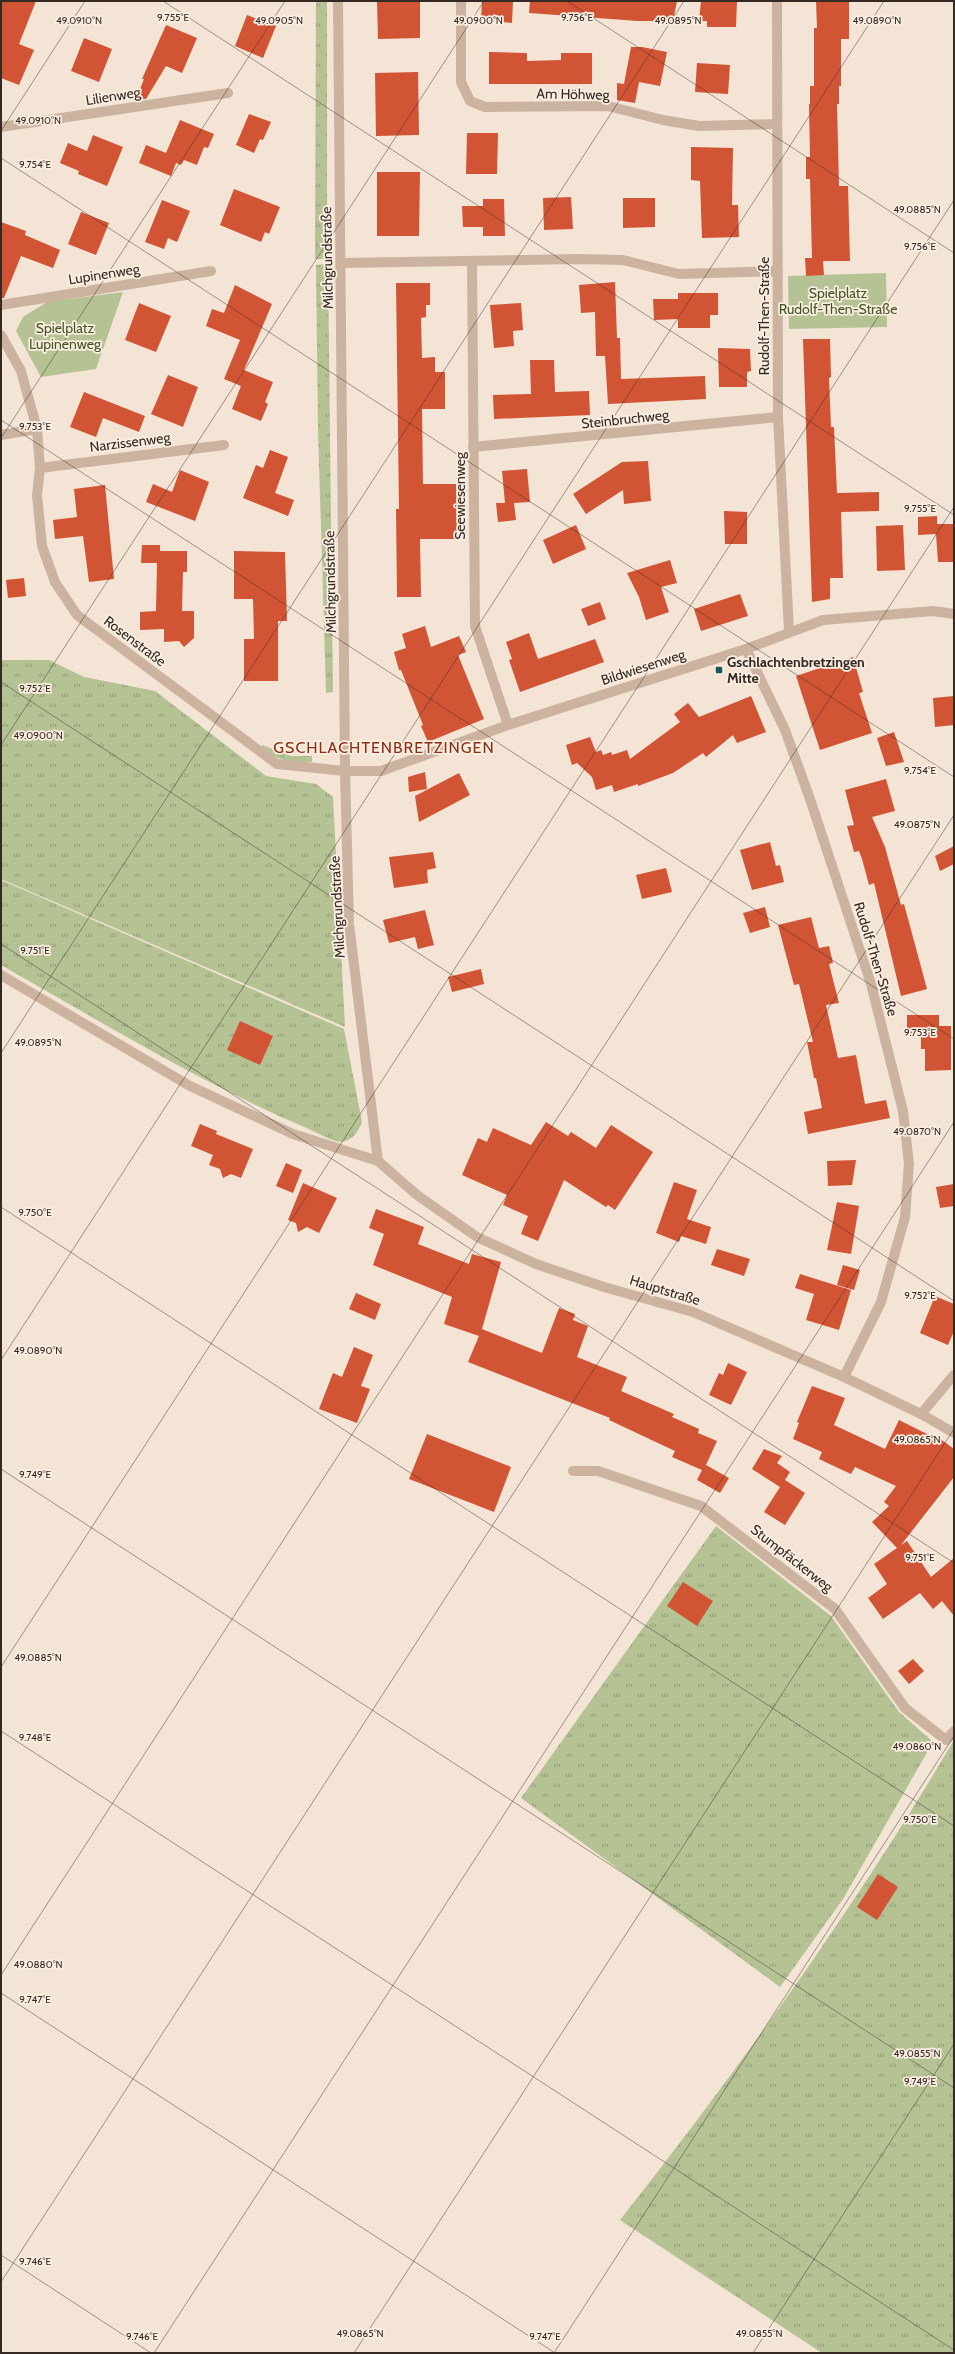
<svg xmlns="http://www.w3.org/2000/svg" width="955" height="2354" viewBox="0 0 955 2354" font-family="Cabin,sans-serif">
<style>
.grass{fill:url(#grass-tufts)}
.park{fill:#b5c394}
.building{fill:#d15535}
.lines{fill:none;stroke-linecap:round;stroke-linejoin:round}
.minor{stroke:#cbb3a0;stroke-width:10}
.ticks{fill:none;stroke:#352924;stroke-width:1;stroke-opacity:0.45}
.poi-dot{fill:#165759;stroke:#faeee1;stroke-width:1.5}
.labels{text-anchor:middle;stroke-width:3.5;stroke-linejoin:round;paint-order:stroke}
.street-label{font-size:14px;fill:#352924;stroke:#faeee1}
.park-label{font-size:14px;fill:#455526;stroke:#faeee1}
.poi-label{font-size:14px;font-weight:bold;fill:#352924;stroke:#faeee1;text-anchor:start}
.quarter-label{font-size:16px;letter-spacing:1px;fill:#8b2e16;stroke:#faeee1}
.ticks-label{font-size:10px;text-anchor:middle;fill:#352924;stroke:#faeee1;stroke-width:3.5;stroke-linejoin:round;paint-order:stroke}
</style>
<defs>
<pattern id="grass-tufts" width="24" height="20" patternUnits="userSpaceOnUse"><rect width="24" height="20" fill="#b5c394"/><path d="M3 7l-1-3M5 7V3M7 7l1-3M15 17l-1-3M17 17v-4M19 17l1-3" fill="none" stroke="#949e79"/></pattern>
</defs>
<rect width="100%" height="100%" fill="#f3e4d5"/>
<g class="grass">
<path d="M316,1H327V259H315Z"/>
<path d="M328,264L333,692L326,693L318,430L316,265Z"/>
<path d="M1,660H49L84,677L155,691L266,776L316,784L333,797L345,1027L1,879Z"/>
<path d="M262,745L291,756H312V762H287L260,749Z"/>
<path d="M1,880L344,1029L362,1122C358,1132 352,1141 341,1142C333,1142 310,1129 302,1126C197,1081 100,1021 1,965Z"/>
<path d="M716,1526L831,1616L899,1712L931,1740L929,1749L843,1899L780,1987L521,1798Z"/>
<path d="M954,1740V2353H822L620,2220C741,2066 855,1908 954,1740Z"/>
</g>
<g class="park">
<path d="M886,273L887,327L789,329L788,276Z"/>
<path d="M123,292L96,369L41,377L16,331L23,317L47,302Z"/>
</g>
<g class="building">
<path d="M1,1H36L19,44L34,50L19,85L1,78Z"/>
<path d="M377,1H420V38L378,39Z"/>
<path d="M482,1H513L512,23L481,20Z"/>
<path d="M530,1H677L673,21H638L529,13Z"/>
<path d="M701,1H737L736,27H707V21H699Z"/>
<path d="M816,1H849V39H841V86H839V104H837L839,186H848L850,261H823L824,275L806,276L805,258H812L810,179H806V157H810L809,104H810V86H814V28H817Z"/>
<path d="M247,15L276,26L263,58L235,46Z"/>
<path d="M166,25L197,38L182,73L166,66L146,99H141L137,97L144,79H142Z"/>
<path d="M84,38L112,49L99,82L71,71Z"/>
<path d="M631,47H642L667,52L660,86L639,82L635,103L617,100V83L624,84Z"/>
<path d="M489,52L527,53V61L561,60V53H592V84H489Z"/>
<path d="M697,63L730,65L728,94L695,92Z"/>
<path d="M418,72L419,135L376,136L375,73Z"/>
<path d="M249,114L271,122L263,140L260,139L254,153L236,145Z"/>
<path d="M180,120L214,134L208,148L204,147L197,165L184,160L181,165L176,163L171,176L139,163L146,145L166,153Z"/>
<path d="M467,133H498L497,174H466Z"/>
<path d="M93,135L123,147L107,186L78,174L79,171L60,163L68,143L87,151Z"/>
<path d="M691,147L733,148L732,205H738L739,237L702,238L700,181L691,180Z"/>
<path d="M377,172H420L419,236H377Z"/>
<path d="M234,189L280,207L269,234L265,232L261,242L220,225Z"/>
<path d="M571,197L573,229L544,230L543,198Z"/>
<path d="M623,198H655V227L623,228Z"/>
<path d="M483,199H504L505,236H483V227H463L462,206H483Z"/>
<path d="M162,200L190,211L177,242L168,238L164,249L145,242Z"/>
<path d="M81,212L109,223L96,255L68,244Z"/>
<path d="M1,222L26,231L25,235L60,250L53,268L21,256L4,298H1Z"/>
<path d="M615,282L617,338H620L621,379L705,376L706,399L608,404L605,356H596L595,312L581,313L579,285Z"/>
<path d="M396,283H430V305H426V317L421,318L422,358L435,357V372H445V409H422L423,484H456L457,539H420L421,597H397L396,509H399Z"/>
<path d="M235,285L272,304L244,370L273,382L265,402L268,404L261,421L232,409L241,386L224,379L240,340L206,326L212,309L224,313Z"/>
<path d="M678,293H718V315H710V328H678V319L654,320L653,299H678Z"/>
<path d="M139,303L171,316L156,352L125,340Z"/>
<path d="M521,303L523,330L513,331L514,346L494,348L490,305Z"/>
<path d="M803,339H830L831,377L829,378L831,427H834L837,493L879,492V511L841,512L843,578H830V599L812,602Z"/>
<path d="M718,348L750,349L751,371L747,372V387H719Z"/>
<path d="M530,360H554L555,392L589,391L590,415L494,419L493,395L531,394Z"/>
<path d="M168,375L198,387L183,427L151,414Z"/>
<path d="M84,392L145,416L139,432L103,418L96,437L70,427Z"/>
<path d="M270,450L288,457L275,493L294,500L288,516L243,498L256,465L263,468Z"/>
<path d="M648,461L651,501L624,504L623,490L586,514L573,494L622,462Z"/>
<path d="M527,469L530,502L514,503L516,520L498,522L496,503H505L502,471Z"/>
<path d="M180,470L209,482L195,521L146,502L153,484L172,492Z"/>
<path d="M105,485L114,579L89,582L83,536L55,539L53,520L77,517L74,489Z"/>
<path d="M724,511L747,512V544H725Z"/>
<path d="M937,516V524H954V562H938L936,534L918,535V517Z"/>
<path d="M576,525L586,549L553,564L543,540Z"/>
<path d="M903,525L905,570L877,571L876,526Z"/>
<path d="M142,545H160V551H187V572H183L182,611H194V638L184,647L179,641L164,642V629L140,630V612L156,611L157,563H141Z"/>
<path d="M234,551L285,552L287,621H278V681H244V639H254L253,599H234Z"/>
<path d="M670,560L677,583L661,587L669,612L646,620L639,597L627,573Z"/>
<path d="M24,578L26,596L8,598L6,580Z"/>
<path d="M740,594L748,616L701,631L694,609Z"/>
<path d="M600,602L606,619L588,626L581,609Z"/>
<path d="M425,626L431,647L459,636L466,652L458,655L484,719L428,742L421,726L423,725L401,670H399L394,652L406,648L402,634Z"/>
<path d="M529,633L538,659L595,639L604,662L520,692L509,660L512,659L506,642Z"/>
<path d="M853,657L863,692L859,693L872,733L820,750L796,676Z"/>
<path d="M751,696L766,732L737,743L733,735L706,757L703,753L673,773L638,786V784L614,792L612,785L596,790L592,777L577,763L572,765L566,745L590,737L596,752L601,750L603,755L611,752L612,755L627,750L630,759L680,722L674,714L688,703L699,717Z"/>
<path d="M954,696V725L935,727L933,698Z"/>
<path d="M894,732L904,762L886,766L877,738Z"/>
<path d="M425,772L427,789L409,792L408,777Z"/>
<path d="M459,773L470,795L419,822L415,796Z"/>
<path d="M886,779L895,811L872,817L885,847L901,905L904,904L927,989L901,996L874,883L869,885L862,859L859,851L854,852L847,826L854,825L845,790Z"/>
<path d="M770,842L776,866L780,865L784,882L752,890L740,850Z"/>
<path d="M954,846V864L940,871L935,856Z"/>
<path d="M433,852L436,868L427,870L428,883L394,888L389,857Z"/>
<path d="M666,868L672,892L642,899L636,875Z"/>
<path d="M765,907L770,927L750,933L743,913Z"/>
<path d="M425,910L434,945L418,949L415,937L389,943L383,920Z"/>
<path d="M811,917L819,948L829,946L833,963L829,964L839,1003L826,1005L838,1058L856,1055L865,1104L886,1100L890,1118L808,1134L804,1112L822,1108L816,1078H814L807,1042H813L799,984L794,985L778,925Z"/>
<path d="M481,969L484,984L452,992L448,977Z"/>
<path d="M907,1015H939V1026H951V1070L925,1071V1049H921V1036H907Z"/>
<path d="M240,1021L273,1036L260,1065L227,1050Z"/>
<path d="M546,1122L568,1136L571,1132L596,1148L611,1125L653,1152L615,1210L608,1205L606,1207L564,1180L538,1241L521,1234L528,1216L503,1205L507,1195L462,1175L478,1138L487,1142L493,1128L531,1145Z"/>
<path d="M200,1124L217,1131L216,1134L253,1149L241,1178L231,1174L223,1178L220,1169L209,1165L213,1155L191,1146Z"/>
<path d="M856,1160L852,1185L828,1186L827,1161Z"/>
<path d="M286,1163L302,1170L293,1193L276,1186Z"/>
<path d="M674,1182L697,1190L687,1219L711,1227L706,1244L681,1236L679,1242L656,1233Z"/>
<path d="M303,1183L337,1198L319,1233L307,1227L298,1232L296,1223L288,1220Z"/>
<path d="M954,1184V1206L940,1208L936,1187Z"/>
<path d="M837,1202L859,1206L851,1254L827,1250Z"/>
<path d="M376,1209L424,1227L418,1244L469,1264L472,1254L501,1262L482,1329L542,1353L559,1308L575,1314L573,1320L588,1326L577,1357L627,1377L621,1391L674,1414L672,1417L699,1429L698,1433L717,1441L706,1465L729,1478L720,1493L697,1480L702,1470L672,1457L675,1451L609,1420L610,1418L468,1362L479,1336L444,1324L452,1297L373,1265L384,1234L369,1228Z"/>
<path d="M717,1249L750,1259L744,1276L711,1265Z"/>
<path d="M843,1265L860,1270L854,1290L837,1285Z"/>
<path d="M800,1274L851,1290L839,1330L806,1320L814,1294L795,1288Z"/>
<path d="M356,1293L381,1304L375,1320L349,1309Z"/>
<path d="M935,1296L954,1304V1331L948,1345L920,1333Z"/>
<path d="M354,1347L373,1355L361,1386L370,1389L357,1423L319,1409L333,1373L342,1377Z"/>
<path d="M728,1363L747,1372L731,1405L709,1395L719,1373L723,1375Z"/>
<path d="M812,1386L845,1398L834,1425L885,1449L899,1420L933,1437L935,1435L954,1449V1477L901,1545L907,1541L931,1577L954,1558V1616L942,1601L933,1609L920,1593L883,1619L868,1598L887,1584L874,1564L897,1548L872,1522L889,1506L884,1502L896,1486L855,1467L851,1474L838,1468L819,1459L822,1452L793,1439L799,1423L797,1422Z"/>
<path d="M427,1434L511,1467L494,1512L409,1479Z"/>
<path d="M764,1449L782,1456L777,1463L790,1472L785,1480L805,1493L785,1525L764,1512L780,1487L752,1469Z"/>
<path d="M683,1582L713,1601L697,1626L667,1606Z"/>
<path d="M913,1659L924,1671L909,1684L898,1671Z"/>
<path d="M878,1874L898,1887L877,1920L857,1907Z"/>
</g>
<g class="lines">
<g class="minor">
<path d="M338,1L345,771L349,924L378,1161"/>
<path d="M461,1V82L470,101L485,107L608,106L663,120L699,126L777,124"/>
<path d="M777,1L778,417L789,631"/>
<path d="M1,127L228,93"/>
<path d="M472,262L475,626L508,725"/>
<path d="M341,263L578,259L623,260L679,274L778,271"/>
<path d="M1,305L211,271"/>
<path d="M1,335L21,371L37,429L40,468L37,495L42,546L55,582L77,615L277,764L345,771H381L508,725L746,649L823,620L933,611L954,614"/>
<path d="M1,435L37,429"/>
<path d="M473,447L778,417"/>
<path d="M40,468L224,445"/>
<path d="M746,649L785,730L810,799L871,984L903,1111L909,1164L905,1217L881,1302L844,1377"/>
<path d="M1,975L190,1086L293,1134L378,1161L417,1195L477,1237L536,1264L604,1287L693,1312L844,1377L921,1414L954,1433"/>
<path d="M921,1414L954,1375"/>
<path d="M573,1471H598L701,1506L835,1609L905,1708L946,1740L954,1731"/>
</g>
</g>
<path class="ticks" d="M163,1L954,515M567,1L954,253M1,131L85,1M1,158L954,777M1,420L954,1039M1,438L285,1M1,682L954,1301M1,745L484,1M1,944L954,1563M1,1053L684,1M1,1207L954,1826M1,1360L884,1M1,1469L954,2088M1,1667L954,200M1,1731L954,2350M1,1975L954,507M1,1993L555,2353M1,2255L151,2353M1,2282L954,815M154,2353L954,1122M354,2353L954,1429M554,2353L954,1736M753,2353L954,2044M953,2353L954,2351"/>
<rect class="poi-dot" x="715" y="666" width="8" height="8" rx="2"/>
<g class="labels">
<g class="street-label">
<text transform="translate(573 94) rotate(1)" y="5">Am Höhweg</text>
<text transform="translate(113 96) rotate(-9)" y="5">Lilienweg</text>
<text transform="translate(327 258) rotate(-91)" y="5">Milchgrundstraße</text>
<text transform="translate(104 274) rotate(-9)" y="5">Lupinenweg</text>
<text transform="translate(764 316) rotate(-90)" y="5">Rudolf-Then-Straße</text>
<text transform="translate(625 419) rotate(-6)" y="5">Steinbruchweg</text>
<text transform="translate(130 442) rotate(-7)" y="5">Narzissenweg</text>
<text transform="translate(460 496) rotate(-90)" y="5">Seewiesenweg</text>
<text transform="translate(330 582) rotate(-91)" y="5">Milchgrundstraße</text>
<text transform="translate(135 641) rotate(37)" y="5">Rosenstraße</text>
<text transform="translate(643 667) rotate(-18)" y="5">Bildwiesenweg</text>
<text transform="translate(337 907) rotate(-93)" y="5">Milchgrundstraße</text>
<text transform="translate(876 959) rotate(73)" y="5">Rudolf-Then-Straße</text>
<text transform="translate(665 1290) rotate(17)" y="5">Hauptstraße</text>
<text transform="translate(792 1558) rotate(38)" y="5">Stumpfäckerweg</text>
</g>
<g class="park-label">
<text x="838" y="298">Spielplatz<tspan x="838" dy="16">Rudolf-Then-Straße</tspan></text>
<text x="65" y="333">Spielplatz<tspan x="65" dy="16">Lupinenweg</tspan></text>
</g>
<g class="poi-label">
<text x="727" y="667">Gschlachtenbretzingen<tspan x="727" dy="16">Mitte</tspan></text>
</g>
<g class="quarter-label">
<text x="384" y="753">GSCHLACHTENBRETZINGEN</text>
</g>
</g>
<g class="ticks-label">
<text x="173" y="21">9.755°E</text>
<text x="577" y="21">9.756°E</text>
<text x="79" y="24">49.0910°N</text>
<text x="279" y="24">49.0905°N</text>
<text x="478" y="24">49.0900°N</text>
<text x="678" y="24">49.0895°N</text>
<text x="877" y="24">49.0890°N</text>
<text x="38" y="124">49.0910°N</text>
<text x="35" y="168">9.754°E</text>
<text x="917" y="213">49.0885°N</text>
<text x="920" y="250">9.756°E</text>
<text x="35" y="430">9.753°E</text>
<text x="920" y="512">9.755°E</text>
<text x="35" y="692">9.752°E</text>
<text x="38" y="739">49.0900°N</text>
<text x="920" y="774">9.754°E</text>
<text x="917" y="828">49.0875°N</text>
<text x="35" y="954">9.751°E</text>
<text x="920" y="1036">9.753°E</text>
<text x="38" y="1046">49.0895°N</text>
<text x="917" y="1135">49.0870°N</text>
<text x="35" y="1216">9.750°E</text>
<text x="920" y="1299">9.752°E</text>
<text x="38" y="1354">49.0890°N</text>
<text x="917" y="1443">49.0865°N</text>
<text x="35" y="1478">9.749°E</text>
<text x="920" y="1561">9.751°E</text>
<text x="38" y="1661">49.0885°N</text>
<text x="35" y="1741">9.748°E</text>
<text x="917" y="1750">49.0860°N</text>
<text x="920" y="1823">9.750°E</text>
<text x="38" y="1968">49.0880°N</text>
<text x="35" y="2003">9.747°E</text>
<text x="917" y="2057">49.0855°N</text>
<text x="920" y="2085">9.749°E</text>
<text x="35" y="2265">9.746°E</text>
<text x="360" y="2337">49.0865°N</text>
<text x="759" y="2337">49.0855°N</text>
<text x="142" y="2340">9.746°E</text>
<text x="545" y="2340">9.747°E</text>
</g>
<rect width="955" height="2354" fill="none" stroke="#352924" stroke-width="4"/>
</svg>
